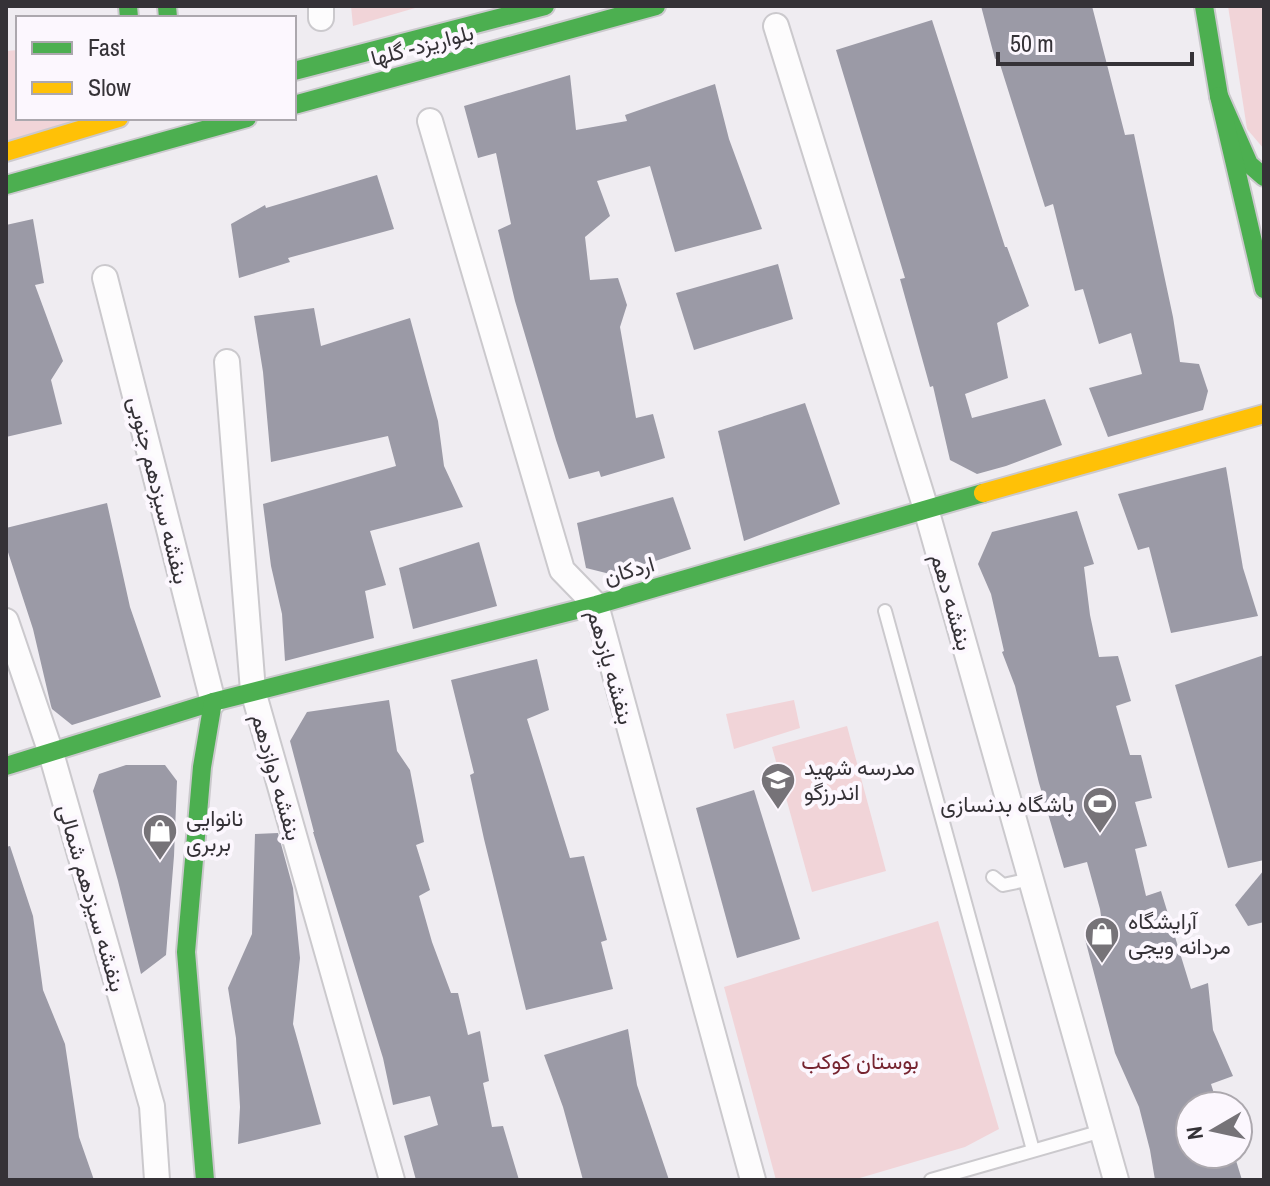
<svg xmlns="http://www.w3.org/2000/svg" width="1270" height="1186" viewBox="0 0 1270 1186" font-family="'Archivo Narrow',Vazirmatn,sans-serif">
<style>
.green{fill:#f1d4d8}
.building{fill:#9b9aa6}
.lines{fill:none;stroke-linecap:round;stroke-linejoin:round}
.lane-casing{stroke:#cbc9cd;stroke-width:16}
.street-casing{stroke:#cbc9cd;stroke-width:28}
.fast-casing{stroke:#cbc9cd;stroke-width:22}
.slow-casing{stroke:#cbc9cd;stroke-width:22}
.lane{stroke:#fdfcfd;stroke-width:12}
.street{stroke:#fdfcfd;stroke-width:24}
.fast{stroke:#4caf50;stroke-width:18}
.slow{stroke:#ffc107;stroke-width:18}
.labels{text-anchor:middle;stroke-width:8;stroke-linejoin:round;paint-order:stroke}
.street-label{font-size:22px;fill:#353237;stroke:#fcf7fe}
.poi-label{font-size:22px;fill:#353237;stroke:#fcf7fe;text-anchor:start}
.park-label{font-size:22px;fill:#762430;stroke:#fcf7fe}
</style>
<rect width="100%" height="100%" fill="#efecf1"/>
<g class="green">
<path d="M351,6H422L353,26Z"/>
<path d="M1228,6H1264V149L1247,129Z"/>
<path d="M18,50V118H97L6,143V51Z"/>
<path d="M794,700L800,728L734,749L726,714Z"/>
<path d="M847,726L886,871L812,892L772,747Z"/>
<path d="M938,921L999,1129L965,1147L853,1180H776L724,987Z"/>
</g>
<g class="building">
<path d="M981,6H1092L1125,135L1134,134L1173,317L1180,362L1199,364L1208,391L1203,410L1108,437L1089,388L1142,374L1131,333L1099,344L1083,289L1075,291L1053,204L1045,207L998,58L995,59Z"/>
<path d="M932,20L1005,247H1007L1029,306L997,323L1008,378L965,394L972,418L1045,399L1062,445L1006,466L977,474L950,460L933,386L930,387L900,279L905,278L836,50Z"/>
<path d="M570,75L576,130L627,121L625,115L715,84L729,139L762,229L675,252L650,166L597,181L610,216L585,237L590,280L618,278L627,305L620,327L636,418L653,414L665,458L601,477L599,471L569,479L556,440L515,301L498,230L511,224L496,153L478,158L464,106Z"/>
<path d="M377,175L394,229L288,258L290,262L239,278L231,224L265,205L266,208Z"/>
<path d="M33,219L44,283L35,285L63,361L51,380L62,424L6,437V225Z"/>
<path d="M778,264L793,319L694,350L676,293Z"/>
<path d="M314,308L321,346L410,318L438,421L444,466L463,507L370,531L386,585L365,591L374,638L285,661L282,614L271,566L263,504L396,466L388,436L271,462L263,372L254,316Z"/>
<path d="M805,403L840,504L744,541L718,431Z"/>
<path d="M1226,467L1243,568L1258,616L1171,633L1149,547L1138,550L1118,494Z"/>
<path d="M673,497L691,549L614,575L586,568L577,523Z"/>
<path d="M107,503L130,607L161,697L72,725L52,709L51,706L33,629L6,546V528Z"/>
<path d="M1077,511L1094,564L1084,567L1090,615L1099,657L1118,656L1131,701L1116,706L1130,755H1141L1152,798L1135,802L1147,846L1135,849L1146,896L1161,891L1191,989L1208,983L1213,1030L1233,1076L1211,1084L1218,1106H1190V1154H1234L1242,1180H1155L1150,1150L1139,1107L1115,1053L1085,939L1104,936L1100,909L1087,862L1064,868L1039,783L1015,686L1002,652L1004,651L991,594L978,564L992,532Z"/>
<path d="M479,542L497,606L413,629L399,568Z"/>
<path d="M1264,655V860L1228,868L1175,685Z"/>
<path d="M537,659L549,710L527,719L570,858L584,856L607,940L601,942L613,989L526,1010L484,839L470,775L474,773L451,680Z"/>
<path d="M389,700L397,751L410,770L424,842L416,845L430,890L419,896L432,942L451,993H458L468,1035L480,1031L489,1081L483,1083L492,1127L503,1126L519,1180H416L404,1136L438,1125L430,1096L393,1105L383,1058L313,832H314L290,741L307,712Z"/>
<path d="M126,765H165L177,781L174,856L166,955L141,974L118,881L93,791L99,774Z"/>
<path d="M754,790L800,939L737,958L696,808Z"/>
<path d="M278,833L293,888L300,958L293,1024L321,1124L238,1144L240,1107L236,1038L228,988L252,934L255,834Z"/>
<path d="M10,846L33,916L43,990L65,1044L79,1137L94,1180H6V847Z"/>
<path d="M1264,870V922L1248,926L1235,905Z"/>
<path d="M628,1029L637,1085L669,1180H583L563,1107L544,1055Z"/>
</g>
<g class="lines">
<defs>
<g id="lane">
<path d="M885,611L1033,1150"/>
<path d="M993,877L1003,885L1031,879"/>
<path d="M931,1180L1102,1131"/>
</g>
<g id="street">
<path d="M321,6V18"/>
<path d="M776,26L926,509L1116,1180"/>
<path d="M430,121L562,570L596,605L753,1180"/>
<path d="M105,278L213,702"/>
<path d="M227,362L253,691L392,1180"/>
<path d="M6,621L51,753L152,1106L157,1180"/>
</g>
<g id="fast">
<path d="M128,6L129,18"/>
<path d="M167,6L168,18"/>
<path d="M1204,6L1219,96L1249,164L1264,177"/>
<path d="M294,71L545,6"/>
<path d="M1219,96L1264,289"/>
<path d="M294,105L656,6"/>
<path d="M6,185L247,118"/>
<path d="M6,766L213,702L596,605L983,493"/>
<path d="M205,1180L186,952L202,767L213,702"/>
</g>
<g id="slow">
<path d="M6,152L119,118"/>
<path d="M983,493L1264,414"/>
</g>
</defs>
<use href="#lane" class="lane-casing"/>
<use href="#street" class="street-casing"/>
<use href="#fast" class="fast-casing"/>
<use href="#slow" class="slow-casing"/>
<use href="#lane" class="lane"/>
<use href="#street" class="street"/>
<use href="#fast" class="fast"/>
<use href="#slow" class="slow"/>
</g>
<defs>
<symbol id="school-pin" viewBox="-11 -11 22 30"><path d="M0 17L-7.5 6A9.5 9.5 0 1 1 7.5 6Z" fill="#767378" stroke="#fcf7fe"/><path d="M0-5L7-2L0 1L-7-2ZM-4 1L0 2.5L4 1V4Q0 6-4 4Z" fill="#fff"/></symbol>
<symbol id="stadium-pin" viewBox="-11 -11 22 30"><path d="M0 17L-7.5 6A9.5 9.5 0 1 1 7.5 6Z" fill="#767378" stroke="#fcf7fe"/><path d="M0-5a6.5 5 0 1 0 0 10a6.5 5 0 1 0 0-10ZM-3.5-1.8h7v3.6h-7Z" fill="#fff"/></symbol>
<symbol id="shop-pin" viewBox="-11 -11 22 30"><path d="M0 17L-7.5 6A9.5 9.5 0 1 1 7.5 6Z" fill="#767378" stroke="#fcf7fe"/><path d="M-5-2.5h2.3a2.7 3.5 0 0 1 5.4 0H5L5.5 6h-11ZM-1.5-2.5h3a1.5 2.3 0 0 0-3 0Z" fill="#fff"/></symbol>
</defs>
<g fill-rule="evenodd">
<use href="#school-pin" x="758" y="760" width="40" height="54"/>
<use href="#stadium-pin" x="1080" y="784" width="40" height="54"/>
<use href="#shop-pin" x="140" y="811" width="40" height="54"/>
<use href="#shop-pin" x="1082" y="914" width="40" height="54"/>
</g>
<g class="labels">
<g class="street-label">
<text transform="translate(422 45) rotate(-15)" y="8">بلواریزد- گلها</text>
<text transform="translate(159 490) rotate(76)" y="8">بنفشه سیزدهم جنوبی</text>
<text transform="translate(629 570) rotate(-16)" y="8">اردکان</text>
<text transform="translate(952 602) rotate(74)" y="8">بنفشه دهم</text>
<text transform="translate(611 667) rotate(74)" y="8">بنفشه یازدهم</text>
<text transform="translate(277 777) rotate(74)" y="8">بنفشه دوازدهم</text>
<text transform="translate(92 898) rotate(74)" y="8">بنفشه سیزدهم شمالی</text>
</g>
<g class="poi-label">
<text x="804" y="775">مدرسه شهید<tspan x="804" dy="25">اندرزگو</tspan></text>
<text x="1074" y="812" text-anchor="end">باشگاه بدنسازی</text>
<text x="186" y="826">نانوایی<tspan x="186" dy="25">بربری</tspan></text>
<text x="1128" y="929">آرایشگاه<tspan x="1128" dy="25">مردانه ویجی</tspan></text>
</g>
<g class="park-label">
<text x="860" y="1069">بوستان کوکب</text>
</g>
</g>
<rect width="1270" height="1186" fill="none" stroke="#353237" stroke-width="16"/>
<rect x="16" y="16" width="280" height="104" fill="#fcf7fe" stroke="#aca8ae" stroke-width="2"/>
<rect x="32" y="42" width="40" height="12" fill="#4caf50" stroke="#aca8ae" stroke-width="2"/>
<text x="88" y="56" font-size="24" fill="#353237">Fast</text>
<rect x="32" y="82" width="40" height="12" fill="#ffc107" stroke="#aca8ae" stroke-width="2"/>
<text x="88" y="96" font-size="24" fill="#353237">Slow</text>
<g transform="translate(1214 1130) rotate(261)"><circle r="38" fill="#fcf7fe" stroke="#aca8ae" stroke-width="2"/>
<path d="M0-6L14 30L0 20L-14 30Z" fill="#767378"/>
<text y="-12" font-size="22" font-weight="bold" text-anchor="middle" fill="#353237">N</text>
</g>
<path d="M998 52v12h194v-12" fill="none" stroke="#353237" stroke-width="4"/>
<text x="1010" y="52" font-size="24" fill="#353237" stroke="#fcf7fe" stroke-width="6" paint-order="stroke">50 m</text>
</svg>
